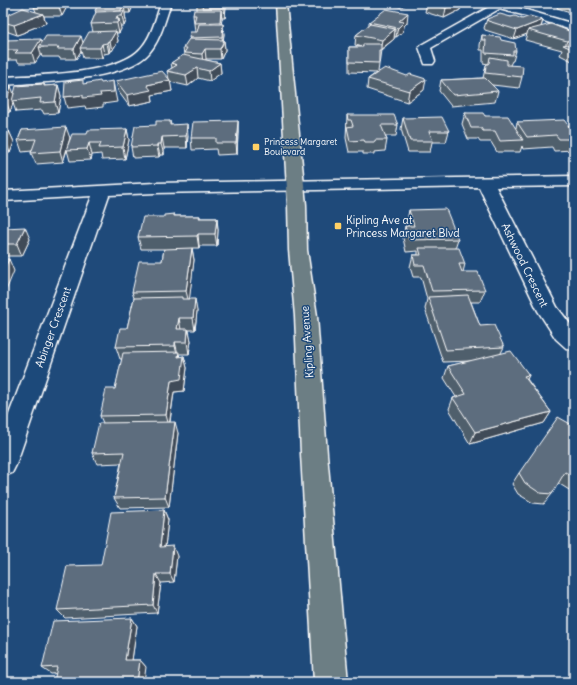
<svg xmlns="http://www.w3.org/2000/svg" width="577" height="685" viewBox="0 0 577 685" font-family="Delius,sans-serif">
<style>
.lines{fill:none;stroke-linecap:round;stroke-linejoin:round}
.minor-casing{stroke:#fff;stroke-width:3}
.major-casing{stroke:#fff;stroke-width:3}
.minor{fill:#1f4a7a;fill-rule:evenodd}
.major{fill:#6c7e84;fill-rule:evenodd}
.wall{fill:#505e6c;stroke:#fff}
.shaded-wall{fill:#414c58;stroke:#fff}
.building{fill:#5d6d7e;stroke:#fff}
.poi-dot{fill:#ffd166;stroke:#1f4a7a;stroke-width:1.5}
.labels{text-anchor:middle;stroke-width:3;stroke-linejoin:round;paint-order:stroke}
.far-poi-label{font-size:9px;fill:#fff;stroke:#1f4a7a;text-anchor:start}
.poi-label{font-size:11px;fill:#fff;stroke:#1f4a7a;text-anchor:start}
.street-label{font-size:11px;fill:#fff;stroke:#1f4a7a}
</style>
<rect width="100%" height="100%" fill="#1f4a7a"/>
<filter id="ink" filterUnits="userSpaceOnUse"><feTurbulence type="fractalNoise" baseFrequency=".025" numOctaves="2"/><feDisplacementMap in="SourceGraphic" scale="8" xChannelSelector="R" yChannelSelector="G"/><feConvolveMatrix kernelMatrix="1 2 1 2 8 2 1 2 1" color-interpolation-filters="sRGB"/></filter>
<g filter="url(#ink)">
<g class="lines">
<defs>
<g id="minor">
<path d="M161,3H171C165,20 161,39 149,53C125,81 40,82 3,85V77C38,75 118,75 141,48C152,36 156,17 161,3Z"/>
<path d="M481,3H503L574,24V31L538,19L499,9L431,48L435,61L433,64H425L419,47L421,45L489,7L482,5Z"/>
<path d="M574,176V186L496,187L557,307L574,329V350L566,348L556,339L538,311L479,187L155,193L109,195L16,465L12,473L3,477V430L92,196L3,201V191L155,183Z"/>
</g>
<path id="major" d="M276,3H286L306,205L307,250L317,316L327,454L348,682H314L301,454L295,316L289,250L288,205Z"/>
</defs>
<use href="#minor" class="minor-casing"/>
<use href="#major" class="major-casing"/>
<use href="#minor" class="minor"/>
<use href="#major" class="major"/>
</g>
<g class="wall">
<path d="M69,3L62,16H44L46,23L28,30V31L17,35L3,30V17L36,12L33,4Z"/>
<path d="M101,3H131L132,8L130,13H125V15L126,21L124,26H120L121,29L119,33H116L118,41L112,51H110L109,53L104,54L102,58H83L81,51L76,59H60L59,57H42L41,54L35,63H19L17,60H3V42L83,43L93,32L91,24L96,13L95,10L102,4Z"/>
<path d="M197,3H231V5H226L225,18H222L221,24L224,34L223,40H224L225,50L221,59H206L205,60L220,63L221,73L210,81L198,78L188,86L170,82L172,91L152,95L153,101L129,106L118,91L116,81L169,79L167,71L172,68L171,63L184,55L183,48L190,39L189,38L195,32L193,15L197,10Z"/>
<path d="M383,3H409L400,7Z"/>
<path d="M427,3H461L460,10L444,18L425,12Z"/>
<path d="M546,3H574V13L557,8L559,3L555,5Z"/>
<path d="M511,17L522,19L543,20L541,27L574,33V62L560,55L562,50L525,40L527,34L514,39L485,30L484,28L487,19Z"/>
<path d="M369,22L407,23L404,26L403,32L396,37H394V39L381,50L378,72L424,90L407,102L367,89L368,79L376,73L349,72V47H363L355,45L356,35L369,25Z"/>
<path d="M482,35L501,40L516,51L513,61H512L510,65L522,77L519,88L492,85L498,91L495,102L451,106L439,91L441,80L483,78L486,65L488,64L483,63V50H480V45Z"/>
<path d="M44,84L45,86L58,85L61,96L58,113L44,114L42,110L16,112L13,103L10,112L3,113V87L14,94Z"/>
<path d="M465,113L485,116L516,128L517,122L569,126L571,121H574V150L554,151L552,147L523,149L522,146L520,152H497L491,142H480L478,139H468L462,124Z"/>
<path d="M347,115L398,125L396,136H385L387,140L385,151L374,152V154H363V152H349L346,138Z"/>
<path d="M403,118L449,131L446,142H432L430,152H408L401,129Z"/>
<path d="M170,121L171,125L188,135L187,148H164V155H160L159,157L133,158L131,147L156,125Z"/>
<path d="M238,121V132L237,154L217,155L216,149L192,150L191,138Z"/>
<path d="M127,129L129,140L125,159L102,160L101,154L92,155L91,160L70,161L67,150L63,162L36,164L31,153L32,151L22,152L18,140L22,130L70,138L67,147L87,134Z"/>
<path d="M3,131H9L14,142L10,153H3Z"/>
<path d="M409,210L458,239L455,248L465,264L463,272L485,290L480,302H471L480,326L504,347L501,353L529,375L527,379L551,412L544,423L470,444L449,409L453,398L456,397L444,378L448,366L471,361L443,362L425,309L427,299L421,277H413L410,267L413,255H418V251L406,252L403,238L405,226H408L407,221Z"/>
<path d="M174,214L175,216H200V218H217L218,230L217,246H199V248H192L194,260L189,299L197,311L195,330H189L191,341L189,354H179L180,357L184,356L187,368L184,391L174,392L170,422L178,433L169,507L120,508L114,498L121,463L97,464L92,453L103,423L100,416L115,389L122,359H120L116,347L127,328L134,298L132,292L162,261L164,249H141L138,237L164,217Z"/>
<path d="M3,224H5L7,228L30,239L22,256H3Z"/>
<path d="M574,426V493L558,483L552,494L544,504L533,503L518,494L512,484L519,473Z"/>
<path d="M164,510L168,520L165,547L177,556L174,582L161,583L157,613L65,618L57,610L101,565Z"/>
<path d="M132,618L137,626L132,660H140L146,667L51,674L42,668Z"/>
</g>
<g class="shaded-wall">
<path d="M61,3H69L62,16L59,7Z"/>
<path d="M128,3H131L132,8L130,13Z"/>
<path d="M225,3H226V7L225,18L224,8Z"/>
<path d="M400,3H409L400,7Z"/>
<path d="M457,3H461L460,10L444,18L446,8Z"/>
<path d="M555,3H559L555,5Z"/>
<path d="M124,4L125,13V15L126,21L124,26L121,10Z"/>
<path d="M221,10L222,19L220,32V22Z"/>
<path d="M408,13L407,23L404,26L403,32L396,37L399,21Z"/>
<path d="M43,14L46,23L28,30V31L17,35L14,25L24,21Z"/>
<path d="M117,16L118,21L119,19L121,29L119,33L116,19Z"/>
<path d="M543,20L540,30H528L527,34L514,39L517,30Z"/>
<path d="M223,24L224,34L223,42L224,40L225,50L221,59L220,49L223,44L222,37Z"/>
<path d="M395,29L394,39L380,50L382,40Z"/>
<path d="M116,31L118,41L112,51L110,41Z"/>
<path d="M81,36L84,46L80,48L81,51L76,59L74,49Z"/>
<path d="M41,39L44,47H39L41,54L35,63L32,53Z"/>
<path d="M574,39V48L565,46L567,41Z"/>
<path d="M108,41L110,51L109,53L107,43Z"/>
<path d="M102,44L104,54L102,58L100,48Z"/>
<path d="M205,49L206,59L203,64L202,54Z"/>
<path d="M220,63L221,73L210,81L209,71Z"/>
<path d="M197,68L198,78L188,86L186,75Z"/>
<path d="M426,79L424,90L407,102L409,91Z"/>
<path d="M170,80L172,91L152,95L153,101L129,106L127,95L147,85Z"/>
<path d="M113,81L115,92L117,102L103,104V107L86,109L85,106L67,108L64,97L100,93Z"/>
<path d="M58,85L61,96L58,113L55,102Z"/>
<path d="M11,86L15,97L12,101L13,103L10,112L6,101Z"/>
<path d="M238,121V132L237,154L236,143Z"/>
<path d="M187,124L188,135L187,148L186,136Z"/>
<path d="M66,127L70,138L63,162L60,151Z"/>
<path d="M127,129L129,140L125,159L123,147Z"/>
<path d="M9,131L14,142L10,153L6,141Z"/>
<path d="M162,137L164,148V155L161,144Z"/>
<path d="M89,143L92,155L91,160L87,149Z"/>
<path d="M157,144L160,155L159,157L157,146Z"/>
<path d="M217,218L218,230L217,246L215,234Z"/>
<path d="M25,227L30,239L22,256L17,244Z"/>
<path d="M198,234L199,246V248L197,236Z"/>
<path d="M192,248L194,260L189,303L186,291Z"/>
<path d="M9,259L14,271L5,293L3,290V271Z"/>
<path d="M195,299L197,311L195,330L193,318Z"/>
<path d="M179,318L181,330L177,329Z"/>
<path d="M188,329L191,341L189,354L187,342Z"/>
<path d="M175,342L178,354V358L175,346Z"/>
<path d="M184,356L187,368L184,391L174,392L169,426L166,415L171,381Z"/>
<path d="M529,375L523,387L524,376Z"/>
<path d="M551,412L544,423L470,444L475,432Z"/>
<path d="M175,422L178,433L169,507L165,497Z"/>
<path d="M164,510L168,520L164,556L160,547Z"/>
<path d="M173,546L177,556L174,582L170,574Z"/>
<path d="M156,574L161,583L157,613L153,605Z"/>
<path d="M132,618L137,626L131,667L125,660Z"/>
<path d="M140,660L146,667L144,682H137Z"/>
</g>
<g class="building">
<path d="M34,3H61L59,7H34L36,4H33Z"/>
<path d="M103,3H128L124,4L121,10H95L99,4H102Z"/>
<path d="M203,3H225L224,8H202Z"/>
<path d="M427,3H457L446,8Z"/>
<path d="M23,8L43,14L24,21H25L14,25L3,22V17Z"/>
<path d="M386,9L408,13L399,21L404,22L398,28L369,22Z"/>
<path d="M194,10H221L220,22L194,23L196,15H193Z"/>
<path d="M124,11L122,16H117L116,19H119L117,23L91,24L96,12Z"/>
<path d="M500,14L511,17L515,16L522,19L530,16L543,20L517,30L488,21L487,19Z"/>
<path d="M199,24H223L222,37L189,38L190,32H197Z"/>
<path d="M370,24L395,29L382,40L356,35Z"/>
<path d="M551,24L574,33V39L567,41L528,30Z"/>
<path d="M116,31L110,41H108L107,43L102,44L100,48H80L89,32Z"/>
<path d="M482,35L500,37L501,40L515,43L516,51H513V55L485,53L486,40H482Z"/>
<path d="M46,36H81L74,49H57L59,47H39Z"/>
<path d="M41,39L32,53H15L18,50H3V42L5,40Z"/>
<path d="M189,39L224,40L220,49H205L202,54L184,53L187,48H183Z"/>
<path d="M574,43V50L563,45Z"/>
<path d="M363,44H381V50H379V63L349,62V47H363Z"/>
<path d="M183,55L220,63L209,71L197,68L186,75L167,71L177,65L171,63Z"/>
<path d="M490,57L507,60V65L523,66L522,77L485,73L486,65L489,63Z"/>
<path d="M385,68L407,76L410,74L426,79L409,91L368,79Z"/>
<path d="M162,71L170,80L147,85L151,90L127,95L116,81Z"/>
<path d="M485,78L498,91L453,95L441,80Z"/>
<path d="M83,80V84L100,81L101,83L113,81L114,92L100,93L101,96L83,98V95L64,97L65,82Z"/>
<path d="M44,84V86L58,85L55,102L40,103L41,98L12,101L16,86Z"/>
<path d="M11,86L6,101L3,102V87Z"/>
<path d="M465,113H483L485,116H508L523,140L500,141L495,131H483L481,128H471Z"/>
<path d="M347,115H394L398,125H381L387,140H375V142H365L364,140L350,141L347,127L353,126L351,120H348Z"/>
<path d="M442,117L449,131H429L433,141H410L403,118Z"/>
<path d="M564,120L574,133V139H559L556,135L527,137L517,122Z"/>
<path d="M156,121H170V125L187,124L186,136L162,137L161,144H157V146L131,147L135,126L156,125Z"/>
<path d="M238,121L236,143H216V138H191L193,122Z"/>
<path d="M66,127L60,151L31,153L36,139L18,140L22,130Z"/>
<path d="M127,129L123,147L99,148L101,143H89L87,149L66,150L72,134H87L88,130Z"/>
<path d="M3,131H9L6,141H3Z"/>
<path d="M446,209L458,239L409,240L405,226H414L409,210Z"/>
<path d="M174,214V216H200L199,218H217L215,234H198L197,236L138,237L143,217H164V215Z"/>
<path d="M3,224H5L4,228L25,227L17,244H3Z"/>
<path d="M192,248L186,291L132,292L139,261H162L164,249Z"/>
<path d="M419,248H459L465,264H459L462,272H478L485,290L432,291L424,265H415L413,255H421Z"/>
<path d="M3,259H9L3,271Z"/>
<path d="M468,295L480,326L494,325L504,347L446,350L428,297Z"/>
<path d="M182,297V299H195L193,318H179L177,329H188L187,342H175V346L116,347L120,328H127L134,298Z"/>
<path d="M511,351L529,375L524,376L551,412L475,432L453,398L466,394L448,366Z"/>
<path d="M179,352L178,357L184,356L181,379L171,381L166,415L100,416L106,389H115L123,353Z"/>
<path d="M558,417L574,426V477L565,472L552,494L540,493L525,483L519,473Z"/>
<path d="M175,422L165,497L114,498L124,452L92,453L99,423Z"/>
<path d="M164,510L160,547L173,546L170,574H156L153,605L57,610L67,566L101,565L111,512Z"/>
<path d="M132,618L125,660H140L137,682H54L57,667L42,668L53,621Z"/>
</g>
</g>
<g class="poi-dot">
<rect x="252" y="143" width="8" height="8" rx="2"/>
<rect x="334" y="222" width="8" height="8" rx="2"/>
</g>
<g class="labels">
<g class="far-poi-label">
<text x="264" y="145">Princess Margaret<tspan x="264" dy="10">Boulevard</tspan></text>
</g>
<g class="poi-label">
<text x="346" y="224">Kipling Ave at<tspan x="346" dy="13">Princess Margaret Blvd</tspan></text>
</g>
<g class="street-label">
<text transform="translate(525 265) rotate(64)" y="4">Ashwood Crescent</text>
<text transform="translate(53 327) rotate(-70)" y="4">Abinger Crescent</text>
<text transform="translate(307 342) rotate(-94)" y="4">Kipling Avenue</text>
</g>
</g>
<rect width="577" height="685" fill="none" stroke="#1f4a7a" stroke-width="16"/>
<rect x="8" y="8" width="561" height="669" fill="none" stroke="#fff" stroke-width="1.5" filter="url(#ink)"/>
</svg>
